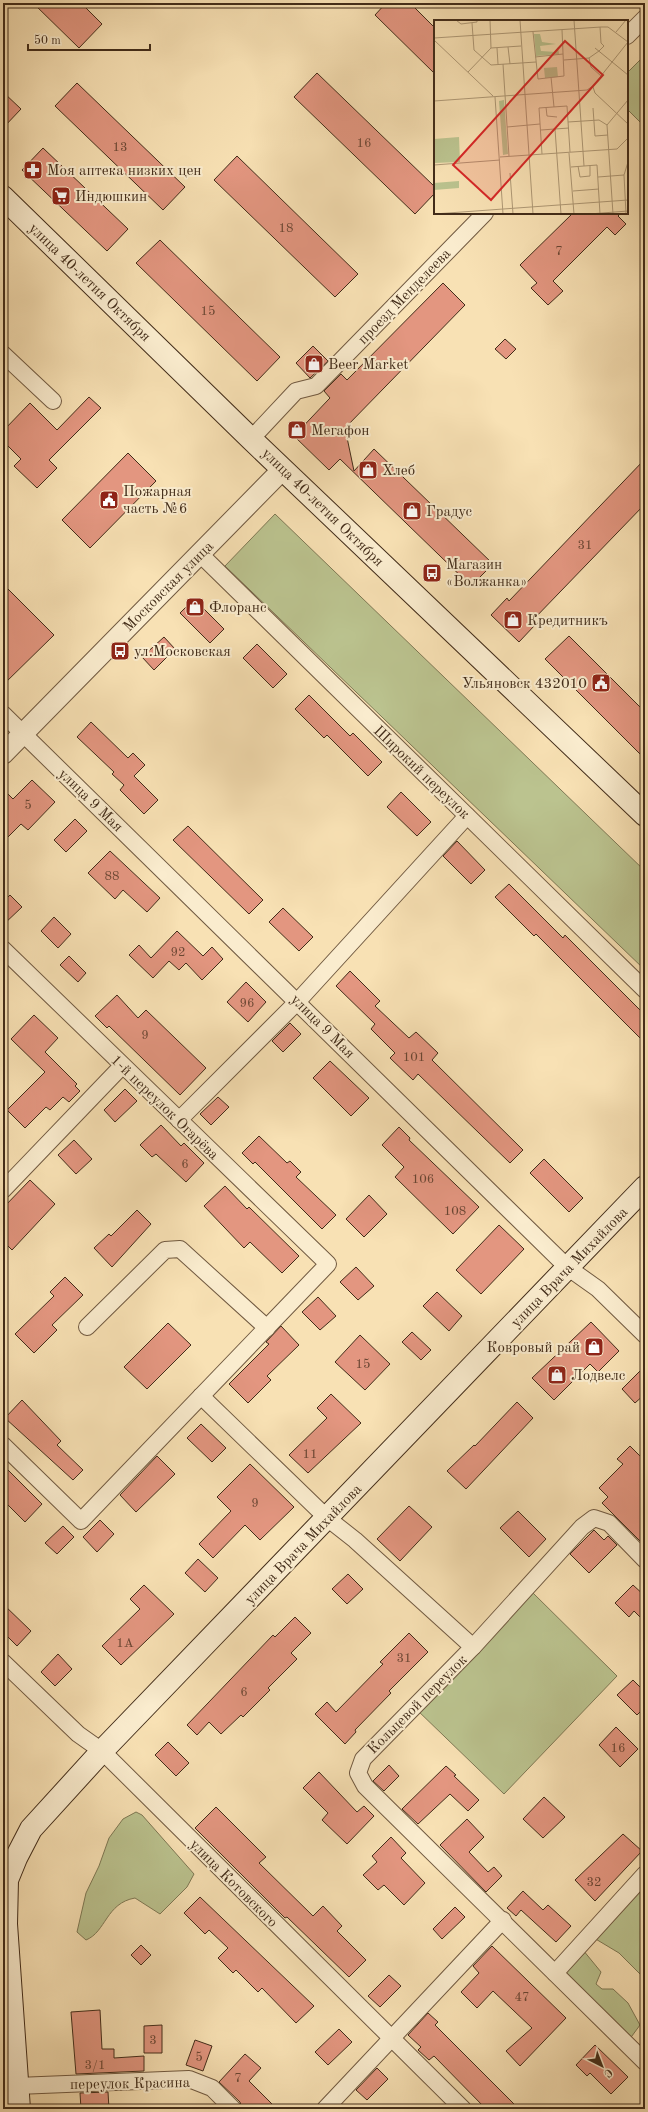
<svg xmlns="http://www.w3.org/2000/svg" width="648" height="2112" viewBox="0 0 648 2112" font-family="'Old Standard TT',serif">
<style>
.green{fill:#bbc38f;stroke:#7e7854}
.building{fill:#e39680;stroke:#422c19}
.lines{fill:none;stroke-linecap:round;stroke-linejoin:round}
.minor-casing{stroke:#705940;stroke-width:18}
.tertiary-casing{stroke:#705940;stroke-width:22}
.secondary-casing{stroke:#422c19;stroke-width:24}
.minor{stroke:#faecce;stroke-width:16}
.tertiary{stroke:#faecce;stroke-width:20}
.secondary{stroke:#faecce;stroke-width:22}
.labels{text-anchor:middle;stroke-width:4;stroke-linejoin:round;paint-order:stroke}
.number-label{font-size:13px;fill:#6a4633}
.poi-label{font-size:15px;fill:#422c19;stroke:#faecce;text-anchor:start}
.street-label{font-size:15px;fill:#422c19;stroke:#faecce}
.inset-road{fill:none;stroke:#af9976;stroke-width:1}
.view{fill:#d62828;fill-opacity:0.15;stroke:#d62828;stroke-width:2}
.inset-edge{fill:none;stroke:#422c19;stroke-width:2}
</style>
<rect width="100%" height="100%" fill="#f8e1b4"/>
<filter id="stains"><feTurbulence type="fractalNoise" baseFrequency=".005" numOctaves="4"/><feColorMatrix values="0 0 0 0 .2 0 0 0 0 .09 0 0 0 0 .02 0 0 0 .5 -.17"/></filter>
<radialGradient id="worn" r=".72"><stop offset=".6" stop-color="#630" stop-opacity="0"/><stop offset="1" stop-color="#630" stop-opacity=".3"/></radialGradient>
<g class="green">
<path d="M645,55V127L627,109V73Z"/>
<path d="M275,514L645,871V970L225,566Z"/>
<path d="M532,1592L617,1676L504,1794L415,1708Z"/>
<path d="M136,1812L142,1815L194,1874L187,1887L160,1914L135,1898C106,1903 106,1932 86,1940L77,1932L86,1893L99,1866L109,1838L123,1819Z"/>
<path d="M645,1884V1921L641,1923L645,1929V1979L619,1953L594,1938Z"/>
<path d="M583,1950L601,1972L596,1984L602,1989H613L628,2003L640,2025L629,2040L559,1976Z"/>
</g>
<g class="building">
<path d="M33,3H81L102,24L79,48Z"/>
<path d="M386,3H410L435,28V74L375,15Z"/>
<path d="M317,73L435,187V193L415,214L294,97Z"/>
<path d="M77,83L185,187L163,210L55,106Z"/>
<path d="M3,92L21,109L3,128Z"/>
<path d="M43,148L128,229L107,251L22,170Z"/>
<path d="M237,156L358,274L335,297L214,180Z"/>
<path d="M573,213H621L618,216L626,224L615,235L607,227L553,281L563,291L548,305L531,288L537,283L520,265Z"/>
<path d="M160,240L280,357L257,381L136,263Z"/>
<path d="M443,283L465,305L345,428L354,471L374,449L493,564L471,586L340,459L329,470L294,436L328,400L330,398L324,391L341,374L347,380Z"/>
<path d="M505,339L516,349L506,359L495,349Z"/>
<path d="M313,346L328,361L310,378L296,363Z"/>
<path d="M89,397L101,408L49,460L57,468L37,488L14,466L21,459L3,441V431L30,403L57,430Z"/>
<path d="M128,453L156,481L90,548L62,520Z"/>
<path d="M645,459V504L531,622L535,625L519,642L491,615L507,598L509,601Z"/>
<path d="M3,584L54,635L3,685Z"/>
<path d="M194,599L224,629L210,643L180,613Z"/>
<path d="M569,636L645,712V759L545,659Z"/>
<path d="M164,637L175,649L154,670L142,657Z"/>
<path d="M257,644L287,674L273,688L243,658Z"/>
<path d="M309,695L350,736L353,733L382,762L368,776L327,735L324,738L295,709Z"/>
<path d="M91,722L128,758L133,753L145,765L134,776L158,800L144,814L120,790L124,785L112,774L114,772L77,737Z"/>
<path d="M32,780L55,802L28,830L21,824L3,842V789L13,799Z"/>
<path d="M401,792L431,822L417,836L387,807Z"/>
<path d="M75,819L87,831L66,852L54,840Z"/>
<path d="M188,826L263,900L249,914L173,840Z"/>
<path d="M457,841L485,870L471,884L443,856Z"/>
<path d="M110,851L160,898L147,912L123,890L115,899L88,873Z"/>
<path d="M509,884L563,938L565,935L645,1015V1043L536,934L534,936L495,897Z"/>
<path d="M10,895L22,907L3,925V902Z"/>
<path d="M283,908L313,937L299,951L269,922Z"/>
<path d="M54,917L71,934L58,948L41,931Z"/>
<path d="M177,931L203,956L212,947L223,959L202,980L186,963L179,970L169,961L153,978L129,955L139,945L151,958Z"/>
<path d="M69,956L86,973L78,982L60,965Z"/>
<path d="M350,971L380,1001L375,1006L409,1038L416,1032L438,1053L432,1060L523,1150L510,1163L418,1074L413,1080L390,1058L395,1053L371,1029L375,1024L336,986Z"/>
<path d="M246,982L266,1002L248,1022L227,1002Z"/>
<path d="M117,995L138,1018L146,1010L206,1068L180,1095L109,1026L107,1028L95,1016Z"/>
<path d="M34,1015L58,1038L45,1052L77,1084L75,1086L80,1091L69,1102L63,1097L50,1110L46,1107L25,1128L7,1110L45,1072L11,1039Z"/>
<path d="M290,1023L301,1034L283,1052L272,1041Z"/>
<path d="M330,1061L369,1098L351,1116L313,1078Z"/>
<path d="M125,1089L137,1101L115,1122L104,1110Z"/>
<path d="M218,1097L229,1107L211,1125L200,1114Z"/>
<path d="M161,1125L181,1146L184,1143L204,1163L186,1182L156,1154L152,1157L140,1145Z"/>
<path d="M399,1127L410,1138L409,1140L479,1207L453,1234L395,1177L404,1167L382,1145Z"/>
<path d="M259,1136L287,1163L290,1161L301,1172L296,1177L336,1215L322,1229L255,1162L253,1164L242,1153Z"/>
<path d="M74,1140L92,1159L76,1174L58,1155Z"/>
<path d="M544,1159L583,1198L569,1212L530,1173Z"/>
<path d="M30,1180L55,1204L12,1250L3,1241V1208Z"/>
<path d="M225,1186L247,1209L249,1207L299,1256L282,1273L250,1242L244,1248L204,1206Z"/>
<path d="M369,1195L387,1214L364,1237L346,1219Z"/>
<path d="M137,1210L151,1224L112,1267L94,1248L109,1234L111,1236Z"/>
<path d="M499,1225L524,1249L481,1294L456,1270Z"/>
<path d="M356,1267L374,1286L358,1300L340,1282Z"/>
<path d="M65,1277L83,1295L52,1325L57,1330L34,1353L15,1334L54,1296L50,1292Z"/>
<path d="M437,1292L462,1316L449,1331L423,1306Z"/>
<path d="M318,1297L336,1316L320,1330L302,1312Z"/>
<path d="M591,1322L619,1351L598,1372L590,1364L554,1400L532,1378Z"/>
<path d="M168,1323L191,1345L147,1389L124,1367Z"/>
<path d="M281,1326L299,1345L267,1376L271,1380L248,1403L229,1384L269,1344L266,1342Z"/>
<path d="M412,1332L431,1350L421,1360L402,1342Z"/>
<path d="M360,1335L390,1364L365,1390L335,1362Z"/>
<path d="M645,1366V1394L635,1403L622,1389Z"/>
<path d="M331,1394L361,1423L308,1473L289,1455L327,1418L317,1408Z"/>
<path d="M22,1400L61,1441L57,1445L83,1470L73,1480L5,1418Z"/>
<path d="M517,1402L533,1418L466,1489L447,1471L474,1445L475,1446Z"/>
<path d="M201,1424L226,1448L212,1462L187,1438Z"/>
<path d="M630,1446L645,1461V1546L602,1503L608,1497L599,1488L623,1464L617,1459Z"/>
<path d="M157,1456L175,1474L136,1512L120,1495Z"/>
<path d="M250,1464L294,1507L260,1540L245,1525L213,1558L199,1544L231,1511L217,1497Z"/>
<path d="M3,1465L42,1504L25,1522L3,1500Z"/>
<path d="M409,1506L432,1527L400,1561L377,1539Z"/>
<path d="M518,1511L546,1539L529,1557L500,1528Z"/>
<path d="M100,1520L114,1534L97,1552L83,1537Z"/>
<path d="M63,1526L74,1537L57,1554L45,1543Z"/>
<path d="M594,1530L604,1540L608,1536L617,1545L589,1573L570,1554Z"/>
<path d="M198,1559L218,1578L205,1592L185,1573Z"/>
<path d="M348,1574L363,1589L347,1604L332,1589Z"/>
<path d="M144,1585L174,1614L121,1665L102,1646L140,1609L130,1599Z"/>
<path d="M633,1585L645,1596V1622L634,1611L629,1617L615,1603Z"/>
<path d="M3,1604L31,1631L17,1646L3,1632Z"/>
<path d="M295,1617L311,1633L291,1653L297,1659L268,1688L270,1690L243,1717L241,1715L221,1734L209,1722L197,1735L187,1725L273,1635L275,1637Z"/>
<path d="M409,1633L428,1652L389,1691L391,1693L355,1730L356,1732L345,1744L315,1714L327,1702L336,1712L383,1664L380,1662Z"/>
<path d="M58,1654L72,1669L55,1686L41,1672Z"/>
<path d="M633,1680L645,1692V1707L637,1715L617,1695Z"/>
<path d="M616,1727L638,1749L620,1767L599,1745Z"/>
<path d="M168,1742L189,1763L176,1776L155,1755Z"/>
<path d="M389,1765L399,1776L384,1791L373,1781Z"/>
<path d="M446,1766L456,1775L454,1776L479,1800L468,1811L450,1794L418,1824L402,1809Z"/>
<path d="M319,1772L357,1812L364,1806L374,1816L347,1844L322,1820L328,1813L303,1788Z"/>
<path d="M544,1797L565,1817L543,1838L523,1819Z"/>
<path d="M216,1807L266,1857L259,1863L313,1916L323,1906L342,1926L337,1931L366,1960L349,1977L287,1917L285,1918L195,1828Z"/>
<path d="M467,1819L484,1837L469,1852L488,1872L494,1867L502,1876L486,1892L440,1845Z"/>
<path d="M623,1834L642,1851L595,1901L575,1880Z"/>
<path d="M391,1837L406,1853L401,1858L425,1883L404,1905L384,1885L378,1890L363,1875L377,1862L372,1856Z"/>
<path d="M523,1891L543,1910L548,1905L571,1926L556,1942L521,1910L516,1916L507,1908Z"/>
<path d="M200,1897L314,2006L296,2023L262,1988L258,1992L236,1970L233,1973L218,1958L228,1948L209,1930L205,1934L184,1913Z"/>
<path d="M455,1907L465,1917L442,1939L433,1929Z"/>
<path d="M141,1945L151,1955L141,1965L131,1955Z"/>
<path d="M492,1946L566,2018L520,2066L506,2051L532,2028L493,1991L477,2008L461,1992L479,1973L473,1966Z"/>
<path d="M389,1975L401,1986L380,2007L368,1996Z"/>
<path d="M100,2010L102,2049H114V2058L144,2056V2071L76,2074L71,2012Z"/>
<path d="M428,2013L438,2022L435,2025L519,2109H486L434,2056L429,2060L418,2050L421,2047L408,2035Z"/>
<path d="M162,2025V2053H144V2026Z"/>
<path d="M339,2029L352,2042L328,2065L315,2052Z"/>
<path d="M195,2040L212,2046L203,2071L186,2065Z"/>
<path d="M595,2045L628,2077L611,2094L590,2073L587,2076L576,2065Z"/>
<path d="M245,2054L261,2068L249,2081L277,2109H242L240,2102L219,2082Z"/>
<path d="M377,2068L388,2079L367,2100L356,2090Z"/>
<path d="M108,2092L109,2109H81L80,2093Z"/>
</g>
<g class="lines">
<defs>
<g id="minor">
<path d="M627,36L645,18"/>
<path d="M3,354L53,401"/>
<path d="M251,439L296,391L316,386L485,213"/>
<path d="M200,554L645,990"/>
<path d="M3,714L567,1267L598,1289L645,1335"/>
<path d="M3,949L328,1264L81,1521L3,1445"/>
<path d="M179,1120L298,1001L467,816"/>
<path d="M3,1190L122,1066"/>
<path d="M87,1327L165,1250L180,1249L267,1328"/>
<path d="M201,1396L327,1518L355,1540L473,1647"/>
<path d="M645,1560L609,1523L594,1518L582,1527L473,1647L363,1759L358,1773L365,1786L645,2062"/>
<path d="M3,1662L78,1734L102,1751L463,2109"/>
<path d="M555,1973L645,1874"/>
<path d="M17,2086L189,2079L212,2088L233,2109"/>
<path d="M325,2109L503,1920"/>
</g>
<path id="tertiary" d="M3,754L283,469"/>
<g id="secondary">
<path d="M3,197L251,439L645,815"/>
<path d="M19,2109L6,1924L7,1880L16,1858L31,1829L102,1751L645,1187"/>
</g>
</defs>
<use href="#minor" class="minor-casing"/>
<use href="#tertiary" class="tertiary-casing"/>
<use href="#secondary" class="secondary-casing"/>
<use href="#minor" class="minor"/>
<use href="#tertiary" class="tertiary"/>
<use href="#secondary" class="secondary"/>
</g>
<defs>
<symbol id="pharmacy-square" viewBox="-11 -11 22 22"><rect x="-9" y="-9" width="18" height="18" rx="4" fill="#8f2418" stroke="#faecce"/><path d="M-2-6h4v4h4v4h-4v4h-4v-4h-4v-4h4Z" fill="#fff"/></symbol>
<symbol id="supermarket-square" viewBox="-11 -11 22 22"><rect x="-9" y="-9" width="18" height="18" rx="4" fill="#8f2418" stroke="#faecce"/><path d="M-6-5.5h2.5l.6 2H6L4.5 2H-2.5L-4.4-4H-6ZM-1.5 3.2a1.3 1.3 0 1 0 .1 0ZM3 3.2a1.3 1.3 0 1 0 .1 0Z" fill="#fff"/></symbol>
<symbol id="shop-square" viewBox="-11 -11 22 22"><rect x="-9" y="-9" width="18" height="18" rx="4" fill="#8f2418" stroke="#faecce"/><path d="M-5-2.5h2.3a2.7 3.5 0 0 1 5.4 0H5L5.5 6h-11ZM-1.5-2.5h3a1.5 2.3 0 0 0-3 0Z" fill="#fff"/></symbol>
<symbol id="civic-square" viewBox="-11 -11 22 22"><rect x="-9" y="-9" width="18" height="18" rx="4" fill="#8f2418" stroke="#faecce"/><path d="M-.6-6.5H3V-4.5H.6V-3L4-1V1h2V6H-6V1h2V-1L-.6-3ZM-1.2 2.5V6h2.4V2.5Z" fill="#fff"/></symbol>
<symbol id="bus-square" viewBox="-11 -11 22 22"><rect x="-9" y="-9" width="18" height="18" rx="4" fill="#8f2418" stroke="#faecce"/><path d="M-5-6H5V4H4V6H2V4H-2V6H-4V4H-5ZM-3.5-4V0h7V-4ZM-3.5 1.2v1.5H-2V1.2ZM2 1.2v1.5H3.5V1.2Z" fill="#fff"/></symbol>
</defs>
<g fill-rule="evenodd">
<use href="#pharmacy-square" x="22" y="159" width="22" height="22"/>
<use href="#supermarket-square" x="50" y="185" width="22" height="22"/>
<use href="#shop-square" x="303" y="353" width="22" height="22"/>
<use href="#shop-square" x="286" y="419" width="22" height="22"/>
<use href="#shop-square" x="357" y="459" width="22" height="22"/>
<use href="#civic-square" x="98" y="489" width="22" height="22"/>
<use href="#shop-square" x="401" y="500" width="22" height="22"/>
<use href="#bus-square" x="421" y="562" width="22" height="22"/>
<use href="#shop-square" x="184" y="596" width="22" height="22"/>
<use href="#shop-square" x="502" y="609" width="22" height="22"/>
<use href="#bus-square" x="109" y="640" width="22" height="22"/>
<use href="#civic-square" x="590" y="672" width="22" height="22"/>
<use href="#shop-square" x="583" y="1336" width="22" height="22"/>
<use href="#shop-square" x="546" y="1364" width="22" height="22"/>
</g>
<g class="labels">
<g class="number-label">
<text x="364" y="147">16</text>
<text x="120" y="151">13</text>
<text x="286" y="232">18</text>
<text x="559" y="255">7</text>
<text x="208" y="315">15</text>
<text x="585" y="549">31</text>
<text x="28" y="809">5</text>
<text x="112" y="880">88</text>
<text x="178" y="956">92</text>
<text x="247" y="1007">96</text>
<text x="145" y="1039">9</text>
<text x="414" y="1061">101</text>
<text x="185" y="1168">6</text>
<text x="423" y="1183">106</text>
<text x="455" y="1215">108</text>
<text x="363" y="1368">15</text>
<text x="310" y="1458">11</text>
<text x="255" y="1507">9</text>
<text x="125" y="1647">1А</text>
<text x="404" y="1662">31</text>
<text x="244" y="1696">6</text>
<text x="618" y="1752">16</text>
<text x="594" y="1886">32</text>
<text x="522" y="2001">47</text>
<text x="153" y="2044">3</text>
<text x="199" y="2061">5</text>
<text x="95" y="2069">3/1</text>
<text x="238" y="2082">7</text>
</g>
<g class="poi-label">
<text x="47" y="175">Моя аптека низких цен</text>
<text x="75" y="201">Индюшкин</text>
<text x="328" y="369">Beer Market</text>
<text x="311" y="435">Мегафон</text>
<text x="382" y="475">Хлеб</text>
<text x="123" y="496">Пожарная<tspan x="123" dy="17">часть №6</tspan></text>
<text x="426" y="516">Градус</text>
<text x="446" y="569">Магазин<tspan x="446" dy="17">«Волжанка»</tspan></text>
<text x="209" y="612">Флоранс</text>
<text x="527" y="625">Кредитникъ</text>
<text x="134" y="656">ул.Московская</text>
<text x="587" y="688" text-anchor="end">Ульяновск 432010</text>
<text x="580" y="1352" text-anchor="end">Ковровый рай</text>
<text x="571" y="1380">Лодвелс</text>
</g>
<g class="street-label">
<text transform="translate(90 282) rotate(44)" y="5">улица 40-летия Октября</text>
<text transform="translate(404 296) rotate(-46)" y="5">проезд Менделеева</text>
<text transform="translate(323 507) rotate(44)" y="5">улица 40-летия Октября</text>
<text transform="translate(168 586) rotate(-45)" y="5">Московская улица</text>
<text transform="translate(422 772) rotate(44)" y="5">Широкий переулок</text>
<text transform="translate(91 800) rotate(44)" y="5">улица 9 Мая</text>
<text transform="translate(323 1026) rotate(45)" y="5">улица 9 Мая</text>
<text transform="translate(165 1107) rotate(44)" y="5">1-й переулок Огарёва</text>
<text transform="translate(569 1267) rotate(-46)" y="5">улица Врача Михайлова</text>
<text transform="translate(303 1544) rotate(-46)" y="5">улица Врача Михайлова</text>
<text transform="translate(417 1704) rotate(-45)" y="5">Кольцевой переулок</text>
<text transform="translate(234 1883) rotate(45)" y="5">улица Котовского</text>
<text transform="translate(130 2083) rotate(-1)" y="5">переулок Красина</text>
</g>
</g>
<g transform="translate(434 20)">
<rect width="194" height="194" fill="#f8e1b4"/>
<path d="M100,14H106L108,22L122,24L106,26L107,31L122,32L124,27L125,34L102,36ZM123,47L124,57L111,58L110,48ZM70,80L74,134L69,135L65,81ZM25,117L26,142L0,143V119ZM25,161V168L0,170V163Z" fill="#bbc38f"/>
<path class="inset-road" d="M22,0L27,4L43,2V0M56,0L57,28M86,0L99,194M140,0L150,146M38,3L40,30L57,45L102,42M99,12L104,59L130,56L128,10M182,12L192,0M0,18L167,7H174L194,22M0,20L59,76M74,27L76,44M57,28L87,26M63,28L64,44M161,28L194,55M101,37L129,34M155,38L157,47L167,56M130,40L155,38L165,31L170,26L167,23L166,7M69,44L75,136M34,52L57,28M117,57L120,87M159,67L161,73L194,104M61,77L69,194M0,81L153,70L159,66L194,22M112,87L113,96L123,97M159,88L161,116L174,115M134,102L165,100L173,105L179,194M173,105L194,80M73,107L106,104M121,109L127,194M107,110L135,108M135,133L140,194M108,134L105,88L133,86L136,132M66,137L183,129L194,118M0,145L66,140M144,146L146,157L156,156V145M137,147L163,145L166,194M76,153L79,194M164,157L190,155M139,171L165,169M0,194L194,180M155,194L194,191M192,194L190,155L194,142"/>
<path class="view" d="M131,21L169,55L57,180L19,145Z"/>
<rect width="194" height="194" class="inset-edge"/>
</g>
<rect width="648" height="2112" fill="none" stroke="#f8e1b4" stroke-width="16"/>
<rect x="4" y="4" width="640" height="2104" fill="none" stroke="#422c19" stroke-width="2"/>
<rect x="8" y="8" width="632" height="2096" fill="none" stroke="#422c19"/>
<g transform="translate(602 2066) rotate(138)" stroke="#faecce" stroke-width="3" paint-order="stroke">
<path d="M0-3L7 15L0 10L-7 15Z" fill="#422c19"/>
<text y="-6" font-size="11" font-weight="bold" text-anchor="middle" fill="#422c19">С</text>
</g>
<path d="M28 44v6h122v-6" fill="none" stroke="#422c19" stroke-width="2"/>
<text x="34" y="44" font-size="12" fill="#422c19" stroke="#faecce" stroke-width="3" paint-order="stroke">50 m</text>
<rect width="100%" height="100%" filter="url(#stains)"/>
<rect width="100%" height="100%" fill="url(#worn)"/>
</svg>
